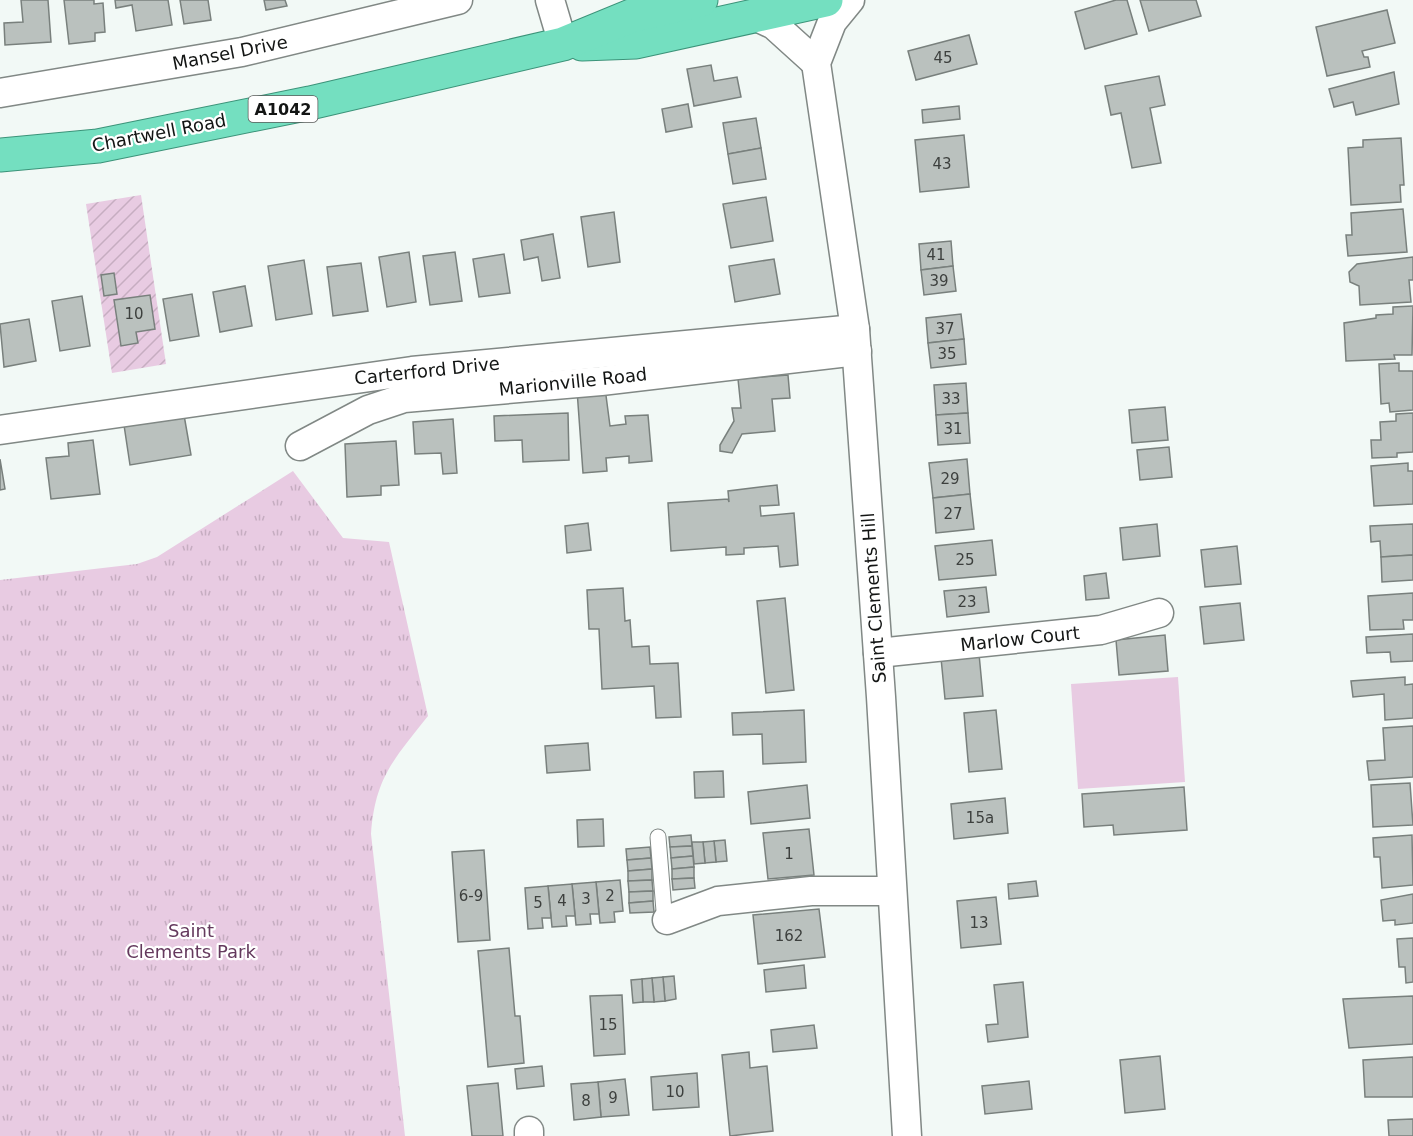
<svg xmlns="http://www.w3.org/2000/svg" width="1413" height="1136" viewBox="0 0 1413 1136" font-family="'DejaVu Sans',sans-serif">
<style>
.grass{fill:#e8cbe2}
.park{fill:url(#park-tufts)}
.garden{fill:url(#garden-furrows)}
.building{fill:#bac1be;stroke:#79807d;stroke-width:1.5}
.lines{fill:none;stroke-linecap:round;stroke-linejoin:round}
.service-casing{stroke:#818885;stroke-width:17}
.minor-casing{stroke:#818885;stroke-width:31}
.trunk-casing{stroke:#3c9379;stroke-width:35}
.service{stroke:#fff;stroke-width:15}
.minor{stroke:#fff;stroke-width:28}
.trunk{stroke:#74dfc0;stroke-width:33}
.labels{text-anchor:middle;stroke-width:4.5;stroke-linejoin:round;paint-order:stroke}
.number-label{font-size:15px;fill:#3d403e}
.shield{fill:#fff;stroke:#5a5b5a;stroke-width:1.5}
.shield-label{font-size:16px;font-weight:bold;fill:#131514}
.street-label{font-size:18px;fill:#131514;stroke:#fff}
.park-label{font-size:18px;fill:#64395d;stroke:#fff}
</style>
<defs>
<pattern id="park-tufts" width="24" height="20" patternUnits="userSpaceOnUse" patternTransform="scale(1.5)"><rect width="24" height="20" fill="#e8cbe2"/><path d="M3 7l-1-3M5 7V3M7 7l1-3M15 17l-1-3M17 17v-4M19 17l1-3" fill="none" stroke="#c6adc1"/></pattern>
<pattern id="garden-furrows" width="10" height="10" patternUnits="userSpaceOnUse" patternTransform="scale(1.5)"><rect width="10" height="10" fill="#e8cbe2"/><path d="M-1 1l2-2M0 10L10 0M9 11l2-2" fill="none" stroke="#c6adc1"/></pattern>
</defs>
<rect width="100%" height="100%" fill="#f2f9f6"/>
<path class="grass" d="M1178,677L1185,782L1078,789L1071,684Z"/>
<path class="park" d="M293,471L343,538L389,542L428,716C395,758 375,777 371,834L405,1136H0V580L137,564L157,557Z"/>
<path class="garden" d="M141,195L166,364L112,373L86,204Z"/>
<g class="building">
<path d="M21,0H48L51,42L5,45L4,23L23,22Z"/>
<path d="M64,0H94V4L103,3L105,32L95,33V41L69,44Z"/>
<path d="M115,0H168L172,25L136,31L132,5L116,8Z"/>
<path d="M180,0H208L211,20L184,24Z"/>
<path d="M264,0H285L287,6L266,10Z"/>
<path d="M1116,0H1127L1137,34L1085,49L1075,12Z"/>
<path d="M1140,0H1196L1201,16L1149,31Z"/>
<path d="M1387,10L1395,43L1362,51L1364,57H1368L1370,67L1327,76L1316,27Z"/>
<path d="M969,35L977,64L916,80L908,51Z"/>
<path d="M711,65L714,81L737,77L741,97L694,106L687,69Z"/>
<path d="M1394,72L1399,104L1356,115L1353,102L1334,107L1329,89Z"/>
<path d="M1159,76L1165,105L1150,108L1161,163L1132,168L1121,113L1111,115L1105,86Z"/>
<path d="M688,104L692,127L666,132L662,109Z"/>
<path d="M959,106L960,119L923,123L922,110Z"/>
<path d="M756,118L761,148L728,154L723,123Z"/>
<path d="M964,135L969,187L920,192L915,140Z"/>
<path d="M1401,138L1404,185H1400L1401,202L1351,205L1348,148L1363,147V140Z"/>
<path d="M761,148L766,179L733,184L728,154Z"/>
<path d="M766,197L773,241L731,248L723,204Z"/>
<path d="M1403,209L1407,252L1348,256L1346,235H1352L1351,213Z"/>
<path d="M614,212L620,262L588,267L581,217Z"/>
<path d="M553,234L560,278L542,281L538,257L524,260L521,240Z"/>
<path d="M951,241L953,266L921,270L919,244Z"/>
<path d="M409,252L416,302L387,307L379,257Z"/>
<path d="M455,252L462,301L430,305L423,256Z"/>
<path d="M504,254L510,293L479,297L473,259Z"/>
<path d="M1413,257V280H1409L1411,302L1360,305L1359,286L1350,282L1349,272L1357,264Z"/>
<path d="M774,259L780,294L735,302L729,266Z"/>
<path d="M304,260L312,314L276,320L268,266Z"/>
<path d="M361,263L368,311L333,316L327,267Z"/>
<path d="M953,266L956,291L924,295L921,270Z"/>
<path d="M114,273L117,294L104,296L101,275Z"/>
<path d="M245,286L252,326L220,332L213,292Z"/>
<path d="M192,294L199,336L170,341L163,299Z"/>
<path d="M150,295L155,329L136,332L138,343L121,346L114,300Z"/>
<path d="M82,296L90,346L60,351L52,301Z"/>
<path d="M1413,306L1412,355H1394L1395,359L1346,361L1344,323L1376,318V315L1393,314V307Z"/>
<path d="M961,314L964,339L928,343L926,318Z"/>
<path d="M29,319L36,361L4,367L0,324Z"/>
<path d="M964,339L966,364L931,368L928,343Z"/>
<path d="M1399,363V371H1413V410L1390,412L1389,403L1381,404L1379,364Z"/>
<path d="M788,375L790,398L772,399L775,431L742,434L732,453L720,451V445L734,421L732,408H741L738,379Z"/>
<path d="M966,383L968,413L936,415L934,385Z"/>
<path d="M605,388L610,426L626,424L625,416L648,415L652,461L629,463V456L606,458L607,471L583,473L577,390Z"/>
<path d="M1165,407L1168,440L1132,443L1129,410Z"/>
<path d="M568,413L569,460L523,462L522,440L495,441L494,416Z"/>
<path d="M968,413L970,443L938,445L936,415Z"/>
<path d="M1413,413V452L1397,453V457L1372,458L1371,440H1381L1380,422L1396,421V414Z"/>
<path d="M184,415L191,455L130,465L124,425Z"/>
<path d="M453,419L457,473L443,474L441,453L415,454L413,422Z"/>
<path d="M93,440L100,494L51,499L46,458L69,456L68,443Z"/>
<path d="M396,441L399,485L381,486V495L347,497L345,444Z"/>
<path d="M1169,447L1172,477L1140,480L1137,450Z"/>
<path d="M0,459L5,489L0,490Z"/>
<path d="M967,459L970,494L933,498L929,463Z"/>
<path d="M1408,463V471H1413V504L1374,506L1371,466Z"/>
<path d="M777,485L779,505L760,506L761,516L794,513L798,565L780,567L778,546L744,548V554L726,555V547L671,551L668,503L728,499L729,502L728,491Z"/>
<path d="M970,494L974,529L936,533L933,498Z"/>
<path d="M588,523L591,550L567,553L565,526Z"/>
<path d="M1157,524L1160,556L1123,560L1120,528Z"/>
<path d="M1413,524V555L1381,557L1380,541L1371,542L1370,526Z"/>
<path d="M992,540L996,575L939,580L935,546Z"/>
<path d="M1237,546L1241,584L1205,587L1201,550Z"/>
<path d="M1413,555V580L1382,582L1381,557Z"/>
<path d="M1106,573L1109,598L1086,600L1084,576Z"/>
<path d="M986,587L989,612L947,617L944,591Z"/>
<path d="M623,588L625,621L630,620L632,647L649,646L650,664L678,663L681,717L656,718L654,686L602,689L599,629H589L587,590Z"/>
<path d="M1413,593V620H1403L1404,629L1370,630L1368,596Z"/>
<path d="M785,598L794,690L766,693L757,601Z"/>
<path d="M1240,603L1244,640L1204,644L1200,607Z"/>
<path d="M1413,634V661L1391,662L1390,652L1367,653L1366,637Z"/>
<path d="M1165,635L1168,671L1119,675L1116,640Z"/>
<path d="M979,654L983,696L945,699L941,658Z"/>
<path d="M1405,677V685L1413,684V718L1385,720L1384,694L1353,697L1351,681Z"/>
<path d="M804,710L806,762L763,764L762,734L733,735L732,713Z"/>
<path d="M996,710L1002,769L969,772L964,713Z"/>
<path d="M1413,726V777L1369,780L1367,761L1385,760L1383,728Z"/>
<path d="M588,743L590,770L547,773L545,746Z"/>
<path d="M723,771L724,797L695,798L694,772Z"/>
<path d="M1410,783L1413,825L1373,827L1371,785Z"/>
<path d="M807,785L810,818L751,824L748,792Z"/>
<path d="M1184,787L1187,830L1114,835L1113,825L1084,827L1082,794Z"/>
<path d="M1005,798L1008,833L954,839L951,804Z"/>
<path d="M603,819L604,846L578,847L577,820Z"/>
<path d="M809,829L814,875L768,879L763,833Z"/>
<path d="M691,835L692,846L670,847L669,837Z"/>
<path d="M1412,835L1413,885L1382,888L1380,857H1374L1373,838Z"/>
<path d="M725,840L727,861L716,862L714,841Z"/>
<path d="M714,841L716,862L705,863L703,842Z"/>
<path d="M692,842H703L705,863L694,864Z"/>
<path d="M692,846L693,856L671,858L670,847Z"/>
<path d="M650,847L651,858L627,860L626,849Z"/>
<path d="M484,850L490,940L458,942L452,852Z"/>
<path d="M693,856L694,867L672,869L671,858Z"/>
<path d="M651,858L652,869L628,871L627,860Z"/>
<path d="M694,867V878L672,879V869Z"/>
<path d="M652,869V880L628,881V871Z"/>
<path d="M694,878L695,888L673,890L672,879Z"/>
<path d="M620,880L623,911L614,912L615,922L600,923L596,882Z"/>
<path d="M652,880L653,891L629,892L628,881Z"/>
<path d="M1036,881L1038,896L1009,899L1008,884Z"/>
<path d="M596,882L599,914H590L591,924L576,925L572,884Z"/>
<path d="M572,884L575,916H566L567,926L552,927L548,886Z"/>
<path d="M548,886L551,918H542L543,928L528,929L525,888Z"/>
<path d="M653,891V901L629,903V892Z"/>
<path d="M1413,894V923L1395,925V920L1383,921L1381,900Z"/>
<path d="M996,897L1001,944L961,948L957,901Z"/>
<path d="M653,901L654,912L630,913L629,903Z"/>
<path d="M819,909L825,957L758,964L753,915Z"/>
<path d="M1413,938V982L1406,983L1405,967H1399L1397,939Z"/>
<path d="M509,948L515,1016H520L524,1063L488,1067L478,951Z"/>
<path d="M804,965L806,988L766,992L764,970Z"/>
<path d="M674,976L676,999L665,1001L663,977Z"/>
<path d="M663,977L665,1001L654,1002L652,978Z"/>
<path d="M652,978L654,1002H643L642,979Z"/>
<path d="M642,979L643,1002L633,1003L631,980Z"/>
<path d="M1023,982L1028,1037L988,1042L986,1025L998,1024L994,985Z"/>
<path d="M622,995L625,1054L594,1056L590,996Z"/>
<path d="M1413,996V1044L1349,1048L1343,999Z"/>
<path d="M814,1025L817,1048L773,1052L771,1030Z"/>
<path d="M749,1052L750,1068L767,1066L773,1131L730,1136L722,1055Z"/>
<path d="M1160,1056L1165,1109L1125,1113L1120,1060Z"/>
<path d="M1413,1057V1097H1365L1363,1060Z"/>
<path d="M542,1066L544,1086L517,1089L515,1069Z"/>
<path d="M697,1073L699,1107L653,1110L651,1077Z"/>
<path d="M625,1079L629,1115L601,1117L598,1082Z"/>
<path d="M1029,1081L1032,1109L985,1114L982,1086Z"/>
<path d="M598,1082L601,1117L574,1120L571,1084Z"/>
<path d="M498,1083L503,1136H472L467,1086Z"/>
<path d="M1413,1119V1136H1389L1388,1120Z"/>
</g>
<g class="lines">
<defs>
<path id="service" d="M658,837L664,911"/>
<g id="minor">
<path d="M550,0L563,44"/>
<path d="M850,0L832,22L816,63L855,329L881,697L907,1136"/>
<path d="M757,17L774,25L816,63"/>
<path d="M0,93L242,52L458,0"/>
<path d="M0,430L412,371L855,329"/>
<path d="M300,446L368,410L404,398L601,381L857,351"/>
<path d="M878,653L1101,630L1159,613"/>
<path d="M667,920L718,901L811,891H890"/>
<path d="M529,1131V1136"/>
</g>
<g id="trunk">
<path d="M582,44L636,42L826,0"/>
<path d="M0,155L98,146L310,103L563,44L631,16L701,0"/>
</g>
</defs>
<use href="#service" class="service-casing"/>
<use href="#minor" class="minor-casing"/>
<use href="#trunk" class="trunk-casing"/>
<use href="#service" class="service"/>
<use href="#minor" class="minor"/>
<use href="#trunk" class="trunk"/>
</g>
<g class="labels">
<g class="number-label">
<text x="943" y="63">45</text>
<text x="942" y="169">43</text>
<text x="936" y="260">41</text>
<text x="939" y="286">39</text>
<text x="134" y="319">10</text>
<text x="945" y="334">37</text>
<text x="947" y="359">35</text>
<text x="951" y="404">33</text>
<text x="953" y="434">31</text>
<text x="950" y="484">29</text>
<text x="953" y="519">27</text>
<text x="965" y="565">25</text>
<text x="967" y="607">23</text>
<text x="980" y="823">15a</text>
<text x="789" y="859">1</text>
<text x="471" y="901">6-9</text>
<text x="610" y="901">2</text>
<text x="586" y="904">3</text>
<text x="562" y="906">4</text>
<text x="538" y="908">5</text>
<text x="979" y="928">13</text>
<text x="789" y="941">162</text>
<text x="608" y="1030">15</text>
<text x="675" y="1097">10</text>
<text x="613" y="1103">9</text>
<text x="586" y="1106">8</text>
</g>
<rect class="shield" x="248.5" y="96" width="69" height="26" rx="4.5"/>
<g class="shield-label">
<text x="283" y="115">A1042</text>
</g>
<g class="street-label">
<text transform="translate(230 53) rotate(-11)" y="6">Mansel Drive</text>
<text transform="translate(159 133) rotate(-11)" y="6">Chartwell Road</text>
<text transform="translate(427 371) rotate(-6)" y="6">Carterford Drive</text>
<text transform="translate(573 382) rotate(-6)" y="6">Marionville Road</text>
<text transform="translate(874 598) rotate(-94)" y="6">Saint Clements Hill</text>
<text transform="translate(1020 639) rotate(-6)" y="6">Marlow Court</text>
</g>
<g class="park-label">
<text x="191" y="937">Saint<tspan x="191" dy="21">Clements Park</tspan></text>
</g>
</g>
</svg>
